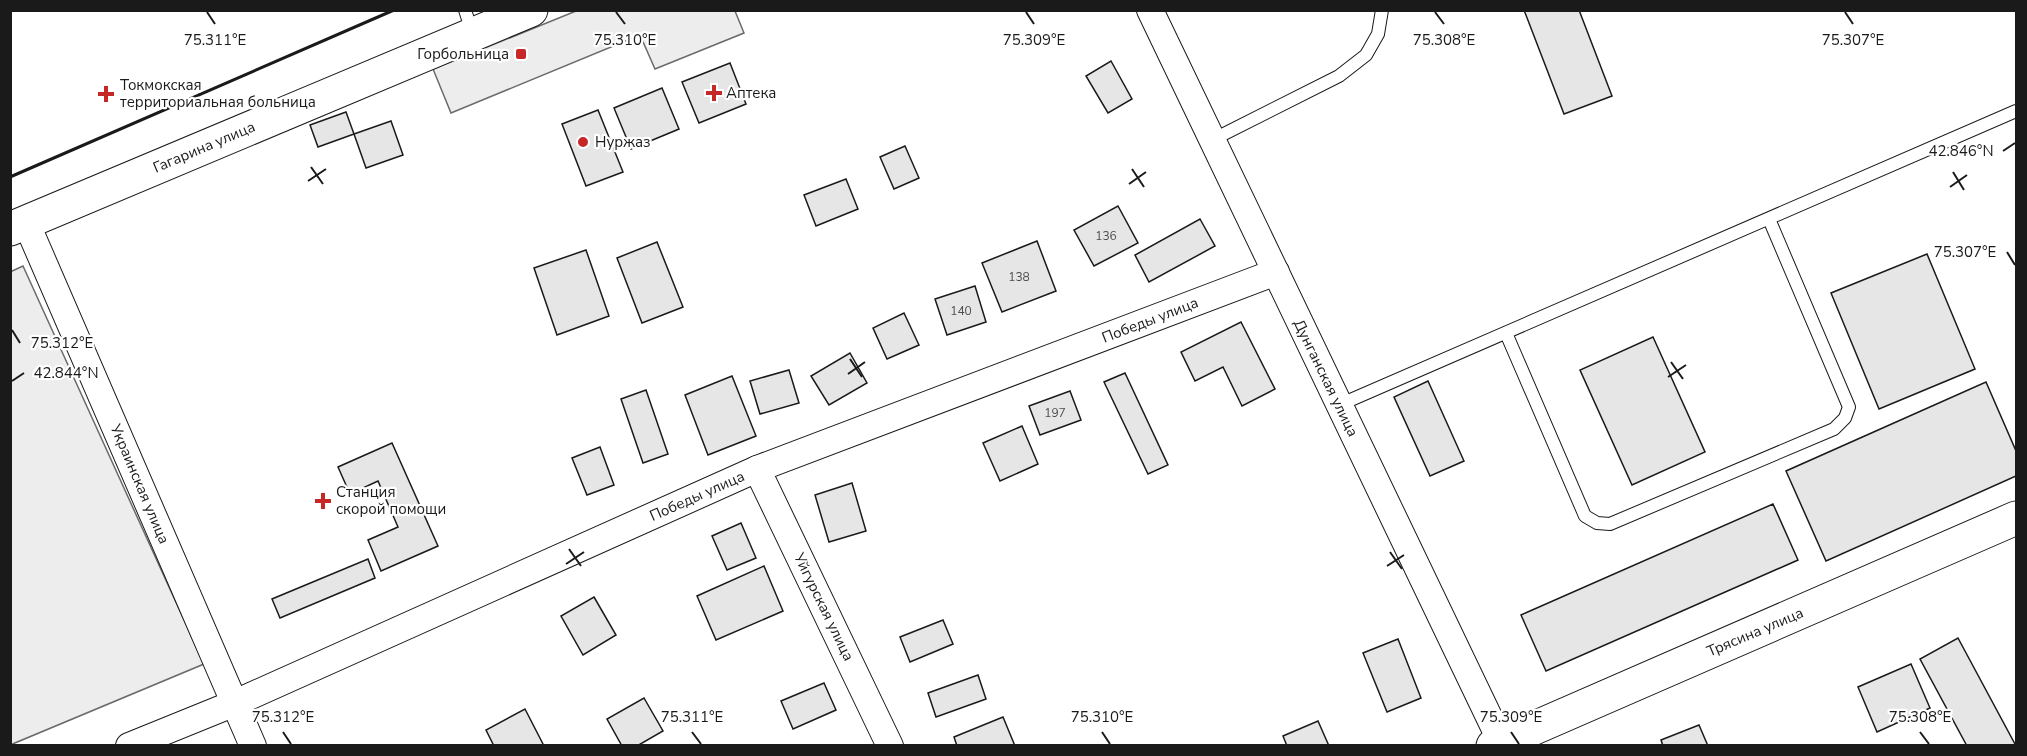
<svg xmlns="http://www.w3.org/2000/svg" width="2027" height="756" viewBox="0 0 2027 756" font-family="'Nunito Sans',sans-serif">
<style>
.built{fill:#ededed;stroke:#6a6a6a;stroke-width:1.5}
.building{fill:#e6e6e6;stroke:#1a1a1a;stroke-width:1.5}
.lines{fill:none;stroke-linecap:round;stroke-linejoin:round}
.lane-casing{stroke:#1a1a1a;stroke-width:14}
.street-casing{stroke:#1a1a1a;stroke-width:28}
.secondary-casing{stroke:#1a1a1a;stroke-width:35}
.lane{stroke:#fff;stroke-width:12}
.street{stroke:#fff;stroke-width:26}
.secondary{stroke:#fff;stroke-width:33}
.wall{stroke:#1a1a1a;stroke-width:3}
.ticks{fill:none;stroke:#1a1a1a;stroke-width:2}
.poi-dot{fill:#c62828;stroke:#fff;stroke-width:2}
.labels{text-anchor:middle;stroke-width:4.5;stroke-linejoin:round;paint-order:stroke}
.number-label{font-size:12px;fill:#4d4d4d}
.poi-label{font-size:15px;fill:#1a1a1a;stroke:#fff;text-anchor:start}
.street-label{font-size:15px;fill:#1a1a1a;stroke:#fff}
.ticks-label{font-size:15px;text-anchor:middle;fill:#1a1a1a;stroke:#fff;stroke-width:4.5;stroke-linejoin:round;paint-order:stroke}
</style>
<rect width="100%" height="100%" fill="#fff"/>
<g class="built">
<path d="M576,11H735L744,33L655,69L640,35L451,113L433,69Z"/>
<path d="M23,266L204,664L10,745V272Z"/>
</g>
<g class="building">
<path d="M1524,10H1579L1612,96L1564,114Z"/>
<path d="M1111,61L1132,99L1108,113L1086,76Z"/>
<path d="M730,63L746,104L699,123L682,82Z"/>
<path d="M662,88L679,129L631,149L614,108Z"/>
<path d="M598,110L623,172L586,186L562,124Z"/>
<path d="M346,112L354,134L318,147L310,125Z"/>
<path d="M391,121L403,155L366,168L354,134Z"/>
<path d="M905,146L919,178L894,189L880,157Z"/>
<path d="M846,179L858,209L816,226L804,195Z"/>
<path d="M1118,206L1138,243L1094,266L1074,230Z"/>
<path d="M1200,219L1215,246L1149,282L1135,255Z"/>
<path d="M1037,241L1056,291L1002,312L982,263Z"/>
<path d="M657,242L683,307L642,323L617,258Z"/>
<path d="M586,250L609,316L557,335L534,268Z"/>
<path d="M1927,254L1975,369L1879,409L1831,293Z"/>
<path d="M975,286L986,322L947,335L935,299Z"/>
<path d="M904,313L919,345L887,359L873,328Z"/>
<path d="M1241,322L1275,389L1242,406L1223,367L1195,381L1181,352Z"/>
<path d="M1653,337L1705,452L1632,485L1580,370Z"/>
<path d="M850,353L867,383L829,405L811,376Z"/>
<path d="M789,370L799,403L760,414L750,381Z"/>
<path d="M1125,373L1168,465L1148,474L1104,382Z"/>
<path d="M732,376L756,436L708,455L685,395Z"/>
<path d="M1428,381L1464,461L1430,476L1394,397Z"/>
<path d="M1986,382L2016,451V476L1826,561L1786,471Z"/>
<path d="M646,390L668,454L643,463L621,399Z"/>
<path d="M1070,391L1081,420L1040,435L1029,406Z"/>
<path d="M1022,426L1038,464L1000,481L983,443Z"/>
<path d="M392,443L438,546L381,571L368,540L398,527L378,481L350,494L338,467Z"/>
<path d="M600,447L614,485L587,495L572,458Z"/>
<path d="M852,483L866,531L829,542L815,495Z"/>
<path d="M1773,504L1798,560L1546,671L1521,615Z"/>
<path d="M741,523L756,558L727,570L712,536Z"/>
<path d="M368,559L375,578L280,618L272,599Z"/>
<path d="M764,566L783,611L716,640L697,596Z"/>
<path d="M594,597L616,635L583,655L561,616Z"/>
<path d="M943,620L953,644L910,662L900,637Z"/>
<path d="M1958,638L2016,746H1967L1920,659Z"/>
<path d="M1398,639L1421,698L1387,712L1363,653Z"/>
<path d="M1911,664L1930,708L1877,732L1858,687Z"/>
<path d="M978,675L986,699L936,717L928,693Z"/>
<path d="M824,683L836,710L793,729L781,701Z"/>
<path d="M644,698L663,731L637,746H622L607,719Z"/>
<path d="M525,709L544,746H494L486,730Z"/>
<path d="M1003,717L1015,746H957L954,737Z"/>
<path d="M1318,721L1329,746H1287L1283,736Z"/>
<path d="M1699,725L1708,746H1663L1661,740Z"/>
</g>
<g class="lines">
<defs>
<g id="lane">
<path d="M465,10L472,32"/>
<path d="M1212,140L1339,76L1366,55L1378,34L1382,10"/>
<path d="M1506,333L1585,516L1597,523L1610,524L1834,429L1845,418L1849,407L1769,219"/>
<path d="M1339,405L2016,111"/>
</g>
<g id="street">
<path d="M1150,10L1503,746"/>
<path d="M26,222L253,746"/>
<path d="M757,469L890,746"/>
<path d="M129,746L235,703L757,469L1276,272"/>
</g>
<g id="secondary">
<path d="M10,229L531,10"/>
<path d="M1493,746L2016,518"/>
</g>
</defs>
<use href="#lane" class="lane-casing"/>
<use href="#street" class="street-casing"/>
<use href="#secondary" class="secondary-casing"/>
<use href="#lane" class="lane"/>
<use href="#street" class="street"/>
<use href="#secondary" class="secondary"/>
<path class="wall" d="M10,177L394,10"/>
</g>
<path class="ticks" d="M207,12L215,24M616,12L625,24M1026,12L1034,24M1435,12L1444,24M1845,12L1853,24M2003,151L2015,143M311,167L323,184M1132,169L1144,187M1953,172L1964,190M308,181L326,169M1129,184L1146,172M1950,187L1967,175M2007,252L2015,265M12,330L20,343M850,359L862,377M1671,362L1683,379M848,374L865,362M1668,377L1686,365M12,381L24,373M569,549L581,566M1390,552L1402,569M566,564L584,552M1387,566L1404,555M283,732L291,744M692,732L701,744M1102,732L1110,744M1511,732L1519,744M1920,732L1929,744"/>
<g class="poi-dot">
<rect x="515" y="48" width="12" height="12" rx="3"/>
<path d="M711 84h6v6h6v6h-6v6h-6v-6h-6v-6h6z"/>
<path d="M103 85h6v6h6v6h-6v6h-6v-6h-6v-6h6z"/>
<circle cx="583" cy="142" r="6"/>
<path d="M320 492h6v6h6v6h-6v6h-6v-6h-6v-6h6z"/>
</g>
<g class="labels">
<g class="number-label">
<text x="1106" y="240">136</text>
<text x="1019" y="281">138</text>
<text x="961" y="315">140</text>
<text x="1055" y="417">197</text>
</g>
<g class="poi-label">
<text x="509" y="59" text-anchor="end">Горбольница</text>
<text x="120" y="90">Токмокская<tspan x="120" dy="17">территориальная больница</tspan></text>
<text x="726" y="98">Аптека</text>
<text x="595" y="147">Нуржаз</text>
<text x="336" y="497">Станция<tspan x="336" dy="17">скорой помощи</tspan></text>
</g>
<g class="street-label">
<text transform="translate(204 147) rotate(-23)" y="5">Гагарина улица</text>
<text transform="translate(1150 320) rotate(-21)" y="5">Победы улица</text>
<text transform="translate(1326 378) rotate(64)" y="5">Дунганская улица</text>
<text transform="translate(140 484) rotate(67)" y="5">Украинская улица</text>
<text transform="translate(697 496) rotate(-24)" y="5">Победы улица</text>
<text transform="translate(824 607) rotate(64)" y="5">Уйгурская улица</text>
<text transform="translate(1755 632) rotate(-23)" y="5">Трясина улица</text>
</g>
</g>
<g class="ticks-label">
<text x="1853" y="45">75.307°E</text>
<text x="625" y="45">75.310°E</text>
<text x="215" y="45">75.311°E</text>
<text x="1034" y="45">75.309°E</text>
<text x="1444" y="45">75.308°E</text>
<text x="1961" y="156">42.846°N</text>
<text x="1965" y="257">75.307°E</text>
<text x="62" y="348">75.312°E</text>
<text x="66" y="378">42.844°N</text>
<text x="283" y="722">75.312°E</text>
<text x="692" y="722">75.311°E</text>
<text x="1102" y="722">75.310°E</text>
<text x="1511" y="722">75.309°E</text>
<text x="1920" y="722">75.308°E</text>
</g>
<rect width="2027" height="756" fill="none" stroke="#1a1a1a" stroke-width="24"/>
</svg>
